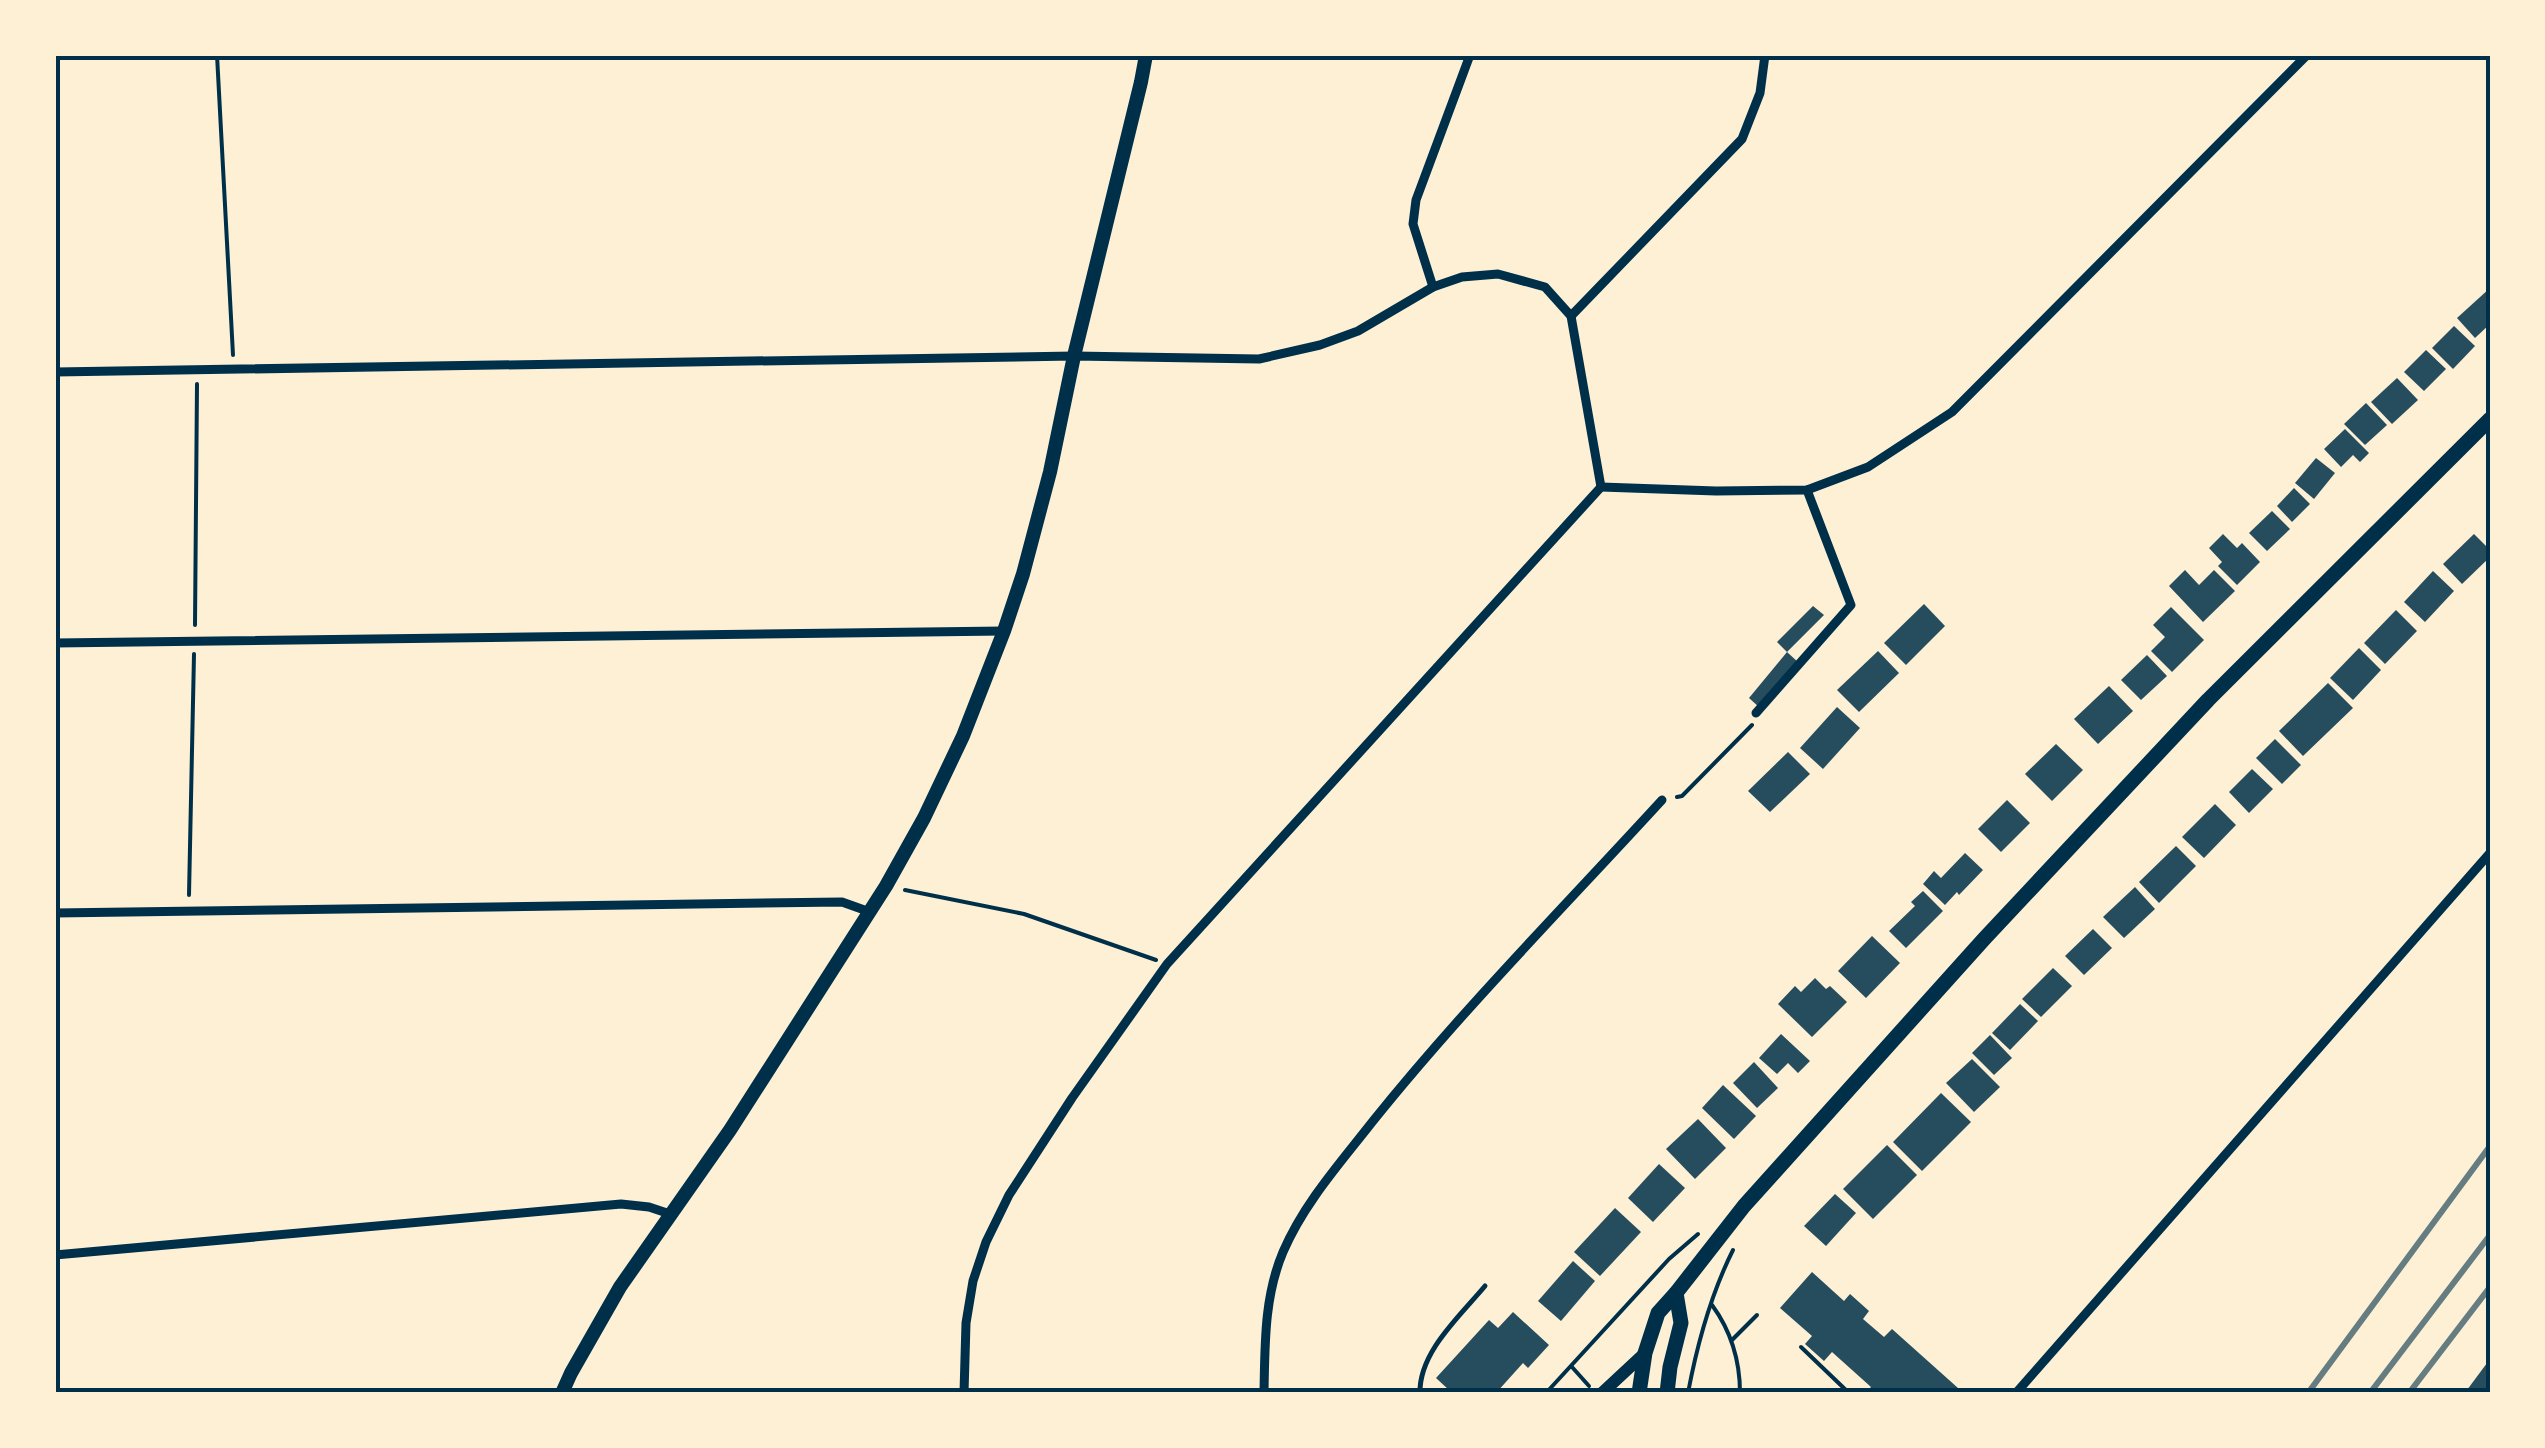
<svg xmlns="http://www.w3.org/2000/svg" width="2545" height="1448" viewBox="0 0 2545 1448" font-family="Ubuntu,sans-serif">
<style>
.building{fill:#264d5e}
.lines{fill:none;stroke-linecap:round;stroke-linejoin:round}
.path{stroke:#003049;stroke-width:4}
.service{stroke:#003049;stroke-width:5}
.minor{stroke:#003049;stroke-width:9}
.secondary{stroke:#003049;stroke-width:12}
.primary{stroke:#003049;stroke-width:14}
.trunk{stroke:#003049;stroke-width:15}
.rail{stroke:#657d81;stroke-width:6}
.neatline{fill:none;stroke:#003049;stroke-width:4}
</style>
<rect width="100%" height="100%" fill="#fdf0d5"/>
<g class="building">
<path d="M2490,288V324L2475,338L2457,318Z"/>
<path d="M2454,326L2475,346L2453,369L2432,348Z"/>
<path d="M2426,350L2446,369L2424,391L2404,372Z"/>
<path d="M2397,378L2418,400L2392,424L2371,402Z"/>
<path d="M2366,403L2387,425L2365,445L2344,424Z"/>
<path d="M2345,429L2369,453L2360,462L2353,455L2341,467L2324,449Z"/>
<path d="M2316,458L2335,473L2314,499L2295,483Z"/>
<path d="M2294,488L2310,504L2292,522L2277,506Z"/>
<path d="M2272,511L2290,529L2267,551L2249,533Z"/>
<path d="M2223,534L2237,548L2242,543L2260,562L2237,585L2218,566L2222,562L2209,548Z"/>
<path d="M2474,534L2490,550V557L2462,584L2443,564Z"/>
<path d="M2185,570L2199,585L2214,570L2235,591L2203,622L2169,586Z"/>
<path d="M2433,571L2454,591L2425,622L2404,602Z"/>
<path d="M1924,604L1945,626L1906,665L1884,643Z"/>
<path d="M1813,606L1824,615L1787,652L1777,642Z"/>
<path d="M2171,607L2204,640L2172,672L2151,651L2165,637L2153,625Z"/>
<path d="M2396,610L2417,631L2385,664L2364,643Z"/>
<path d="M2359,648L2381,670L2353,700L2330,678Z"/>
<path d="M1878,651L1899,673L1859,712L1837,690Z"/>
<path d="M1787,652L1799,663L1760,708L1749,698Z"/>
<path d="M2147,655L2167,676L2141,700L2121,680Z"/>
<path d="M2328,683L2353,708L2303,756L2279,731Z"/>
<path d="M2109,686L2133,711L2098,744L2074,719Z"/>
<path d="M1837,707L1860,728L1823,769L1800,748Z"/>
<path d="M2275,739L2301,765L2282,784L2256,758Z"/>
<path d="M2056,744L2083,770L2052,801L2025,774Z"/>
<path d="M1788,752L1810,774L1770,812L1748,791Z"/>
<path d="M2252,769L2273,789L2249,813L2229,792Z"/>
<path d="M2007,800L2030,823L2001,852L1978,829Z"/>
<path d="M2215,804L2236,825L2204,858L2182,837Z"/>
<path d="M2176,846L2196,866L2159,903L2139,882Z"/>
<path d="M1965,853L1983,870L1959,895L1957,892L1945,905L1923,884L1934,871L1941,878Z"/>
<path d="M2135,887L2155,909L2124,938L2103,917Z"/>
<path d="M1923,891L1943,911L1906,948L1889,931L1915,906L1911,902Z"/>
<path d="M2093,929L2112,948L2084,975L2065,956Z"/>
<path d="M1872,936L1900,963L1866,998L1838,971Z"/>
<path d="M2053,968L2072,986L2041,1017L2022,999Z"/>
<path d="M1815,978L1826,989L1830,986L1847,1002L1812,1037L1778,1004L1795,986L1801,992Z"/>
<path d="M2020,1004L2038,1021L2010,1050L1992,1033Z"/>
<path d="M1781,1034L1810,1061L1798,1073L1788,1063L1777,1074L1759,1058Z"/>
<path d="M1990,1035L2012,1058L1994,1075L1972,1053Z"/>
<path d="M1972,1059L2000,1087L1974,1112L1946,1083Z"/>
<path d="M1754,1062L1778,1088L1757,1108L1733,1083Z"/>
<path d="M1723,1085L1756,1116L1734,1139L1702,1108Z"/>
<path d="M1941,1093L1971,1122L1922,1171L1893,1142Z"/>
<path d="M1698,1119L1726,1148L1695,1179L1666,1149Z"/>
<path d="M1887,1145L1917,1175L1873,1219L1843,1189Z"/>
<path d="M1659,1164L1685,1188L1653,1222L1628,1198Z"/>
<path d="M1835,1194L1856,1213L1826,1246L1804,1226Z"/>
<path d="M1615,1208L1641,1232L1600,1276L1574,1252Z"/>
<path d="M1573,1261L1595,1281L1561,1321L1538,1301Z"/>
<path d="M1812,1272L1844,1301L1850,1294L1869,1311L1863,1319L1884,1337L1892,1329L1958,1388L1953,1393H1865L1871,1387L1832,1352L1824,1361L1805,1344L1812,1336L1780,1308Z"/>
<path d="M1513,1312L1549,1345L1528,1368L1523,1363L1496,1393H1447L1449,1390L1436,1378L1489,1320L1498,1328Z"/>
<path d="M2490,1359V1393H2472L2467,1390Z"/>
</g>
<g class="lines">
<g class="path">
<path d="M217,55L233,355"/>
<path d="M195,625L197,384"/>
<path d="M1677,797L1682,796L1752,725"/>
<path d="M905,890L1024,914L1156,960"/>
<path d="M189,895L194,654"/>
<path d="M1712,1305C1731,1331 1740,1361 1740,1393"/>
<path d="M1732,1340L1757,1315"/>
<path d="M1801,1347L1849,1393"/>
<path d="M1572,1367L1589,1386"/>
<path d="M1546,1393L1669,1259L1698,1234"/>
<path d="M1688,1393C1697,1345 1711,1294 1733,1250"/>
</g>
<path class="service" d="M1420,1393C1419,1352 1460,1316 1485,1286"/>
<g class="minor">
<path d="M1433,287L1413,224L1416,200L1470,55"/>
<path d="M1571,316L1742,139L1760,93L1765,55"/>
<path d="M55,372L1074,356L1259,359L1320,345L1358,331L1433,287L1462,277L1498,274L1545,287L1571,316L1601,487"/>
<path d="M1601,487L1716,491L1807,490L1868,467L1952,412L2307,55"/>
<path d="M55,643L1004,631"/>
<path d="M1756,713L1851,605L1807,490"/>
<path d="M55,913L842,902L870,912"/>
<path d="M55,1255L621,1204L649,1207L670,1214"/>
<path d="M964,1393L966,1323L973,1281L986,1242L1009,1195L1072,1098L1167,964L1601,487"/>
<path d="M1264,1393C1265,1345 1264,1297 1283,1252C1304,1203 1341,1162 1373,1121C1463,1009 1565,906 1662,800"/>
<path d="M2016,1393L2490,853"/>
</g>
<path class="secondary" d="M1602,1393L1645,1353"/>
<path class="primary" d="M562,1393L571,1373L620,1287L730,1130L886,886L924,818L963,736L1004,631L1023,574L1050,472L1074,356L1141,82L1146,55"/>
<g class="trunk">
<path d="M1639,1393L1645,1353L1658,1313L1676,1293L1744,1206L1984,939L2208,700L2490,419"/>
<path d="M1667,1393L1670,1367L1681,1323L1676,1293"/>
</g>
<g class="rail">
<path d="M2308,1393L2490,1146"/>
<path d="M2370,1393L2490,1235"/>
<path d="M2409,1393L2490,1287"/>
</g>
</g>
<rect width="2545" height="1448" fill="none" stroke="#fdf0d5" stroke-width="115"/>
<rect x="58" y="58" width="2430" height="1332" class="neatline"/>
</svg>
